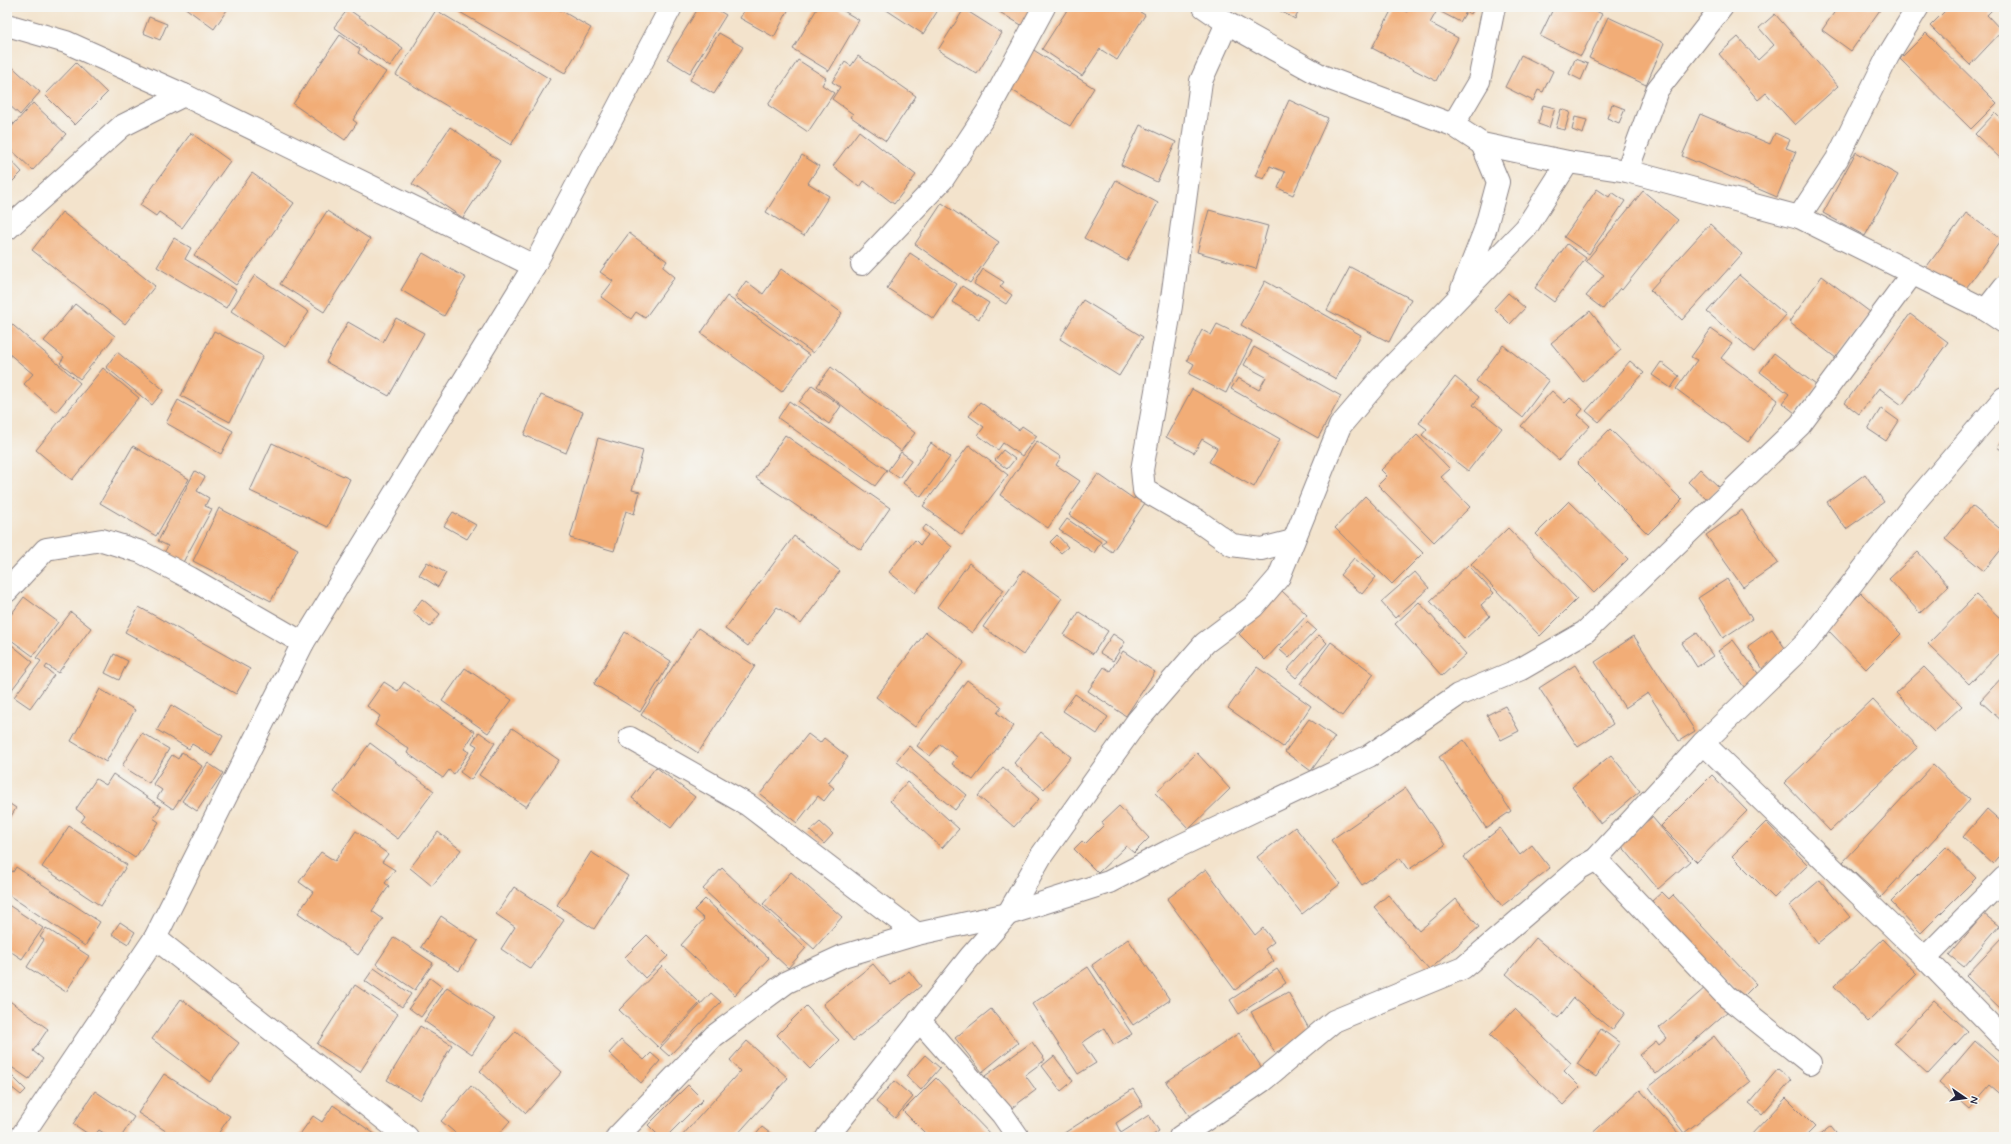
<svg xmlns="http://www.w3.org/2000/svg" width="2011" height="1144" viewBox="0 0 2011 1144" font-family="Mynerve,sans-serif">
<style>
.building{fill:#f2ad77}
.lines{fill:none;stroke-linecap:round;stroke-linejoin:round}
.street-casing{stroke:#8a8284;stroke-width:24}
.street{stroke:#fff;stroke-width:22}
</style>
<rect width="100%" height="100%" fill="#f6f6f2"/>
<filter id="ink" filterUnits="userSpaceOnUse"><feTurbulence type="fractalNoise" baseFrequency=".025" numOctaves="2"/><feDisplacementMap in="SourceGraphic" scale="8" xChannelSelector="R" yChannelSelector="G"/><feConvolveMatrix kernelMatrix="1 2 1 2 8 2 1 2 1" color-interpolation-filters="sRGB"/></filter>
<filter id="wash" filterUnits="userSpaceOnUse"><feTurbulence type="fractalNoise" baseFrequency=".012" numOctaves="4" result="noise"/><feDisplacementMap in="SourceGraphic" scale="16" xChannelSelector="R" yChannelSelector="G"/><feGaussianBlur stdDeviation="0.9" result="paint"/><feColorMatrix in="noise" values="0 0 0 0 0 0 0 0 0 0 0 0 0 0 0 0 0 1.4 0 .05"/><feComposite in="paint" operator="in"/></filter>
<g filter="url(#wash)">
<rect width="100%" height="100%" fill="#f3e3cc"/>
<g id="blocks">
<g class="building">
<path d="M184,7H229L214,29Z"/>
<path d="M451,7H555L591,28L565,73Z"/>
<path d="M699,7H713L726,15L690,73L667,59Z"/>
<path d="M746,7H790L774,37L740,18Z"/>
<path d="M818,7H837L859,20L829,71L793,49Z"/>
<path d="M882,7H940L923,34Z"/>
<path d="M991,7H1034L1023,26Z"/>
<path d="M1069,7H1132L1145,15L1117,60L1100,49L1082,76L1042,49Z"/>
<path d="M1273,7H1301L1295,19Z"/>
<path d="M1393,7H1398L1407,12L1409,7H1439L1430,23L1458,38L1436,81L1372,48Z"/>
<path d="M1444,7H1475L1471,14L1466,12L1460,22L1441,12Z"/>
<path d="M1554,7H1588L1602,14L1581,56L1540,36Z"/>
<path d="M1838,7H1882L1851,51L1822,30Z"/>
<path d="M1949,7H1995L1987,15L2002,31L1970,65L1930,26Z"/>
<path d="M348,9L403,48L390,67L334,27Z"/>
<path d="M964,9L1002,33L977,74L938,50Z"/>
<path d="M436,10L550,79L511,145L396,75Z"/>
<path d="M1775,14L1838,86L1795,125L1766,93L1758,100L1719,54L1738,37L1758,60L1774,45L1759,28Z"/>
<path d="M149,17L167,24L160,40L143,33Z"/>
<path d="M1608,17L1664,43L1646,85L1589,58Z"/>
<path d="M719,33L743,47L714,94L690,80Z"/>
<path d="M1926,33L1997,103L1971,129L1900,59Z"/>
<path d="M340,35L360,49L358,53L386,72L353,120L357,123L345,140L293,104Z"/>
<path d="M1032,49L1094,88L1070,126L1007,87Z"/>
<path d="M1521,55L1553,71L1543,92L1538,90L1533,101L1505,87Z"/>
<path d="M858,56L916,96L886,141L851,117L853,114L832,99L840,87L832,82L845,62L851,66Z"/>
<path d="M1575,59L1588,64L1581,80L1569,74Z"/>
<path d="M798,60L826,78L822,85L834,93L808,132L768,105Z"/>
<path d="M7,62L40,92L20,115L7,103Z"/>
<path d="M76,63L107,93L75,125L45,95Z"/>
<path d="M1289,100L1328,118L1293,195L1278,188L1285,172L1270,166L1264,179L1255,176Z"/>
<path d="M33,103L66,134L33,170L7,146V132Z"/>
<path d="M1612,104L1625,109L1619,123L1607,118Z"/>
<path d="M1543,105L1555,108L1549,128L1538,124Z"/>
<path d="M1561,109L1570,112L1565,130L1556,128Z"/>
<path d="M1995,113L2004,122V162L1975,134Z"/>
<path d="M1700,114L1770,144L1775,133L1790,140L1786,148L1796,152L1777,197L1682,156Z"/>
<path d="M7,117L14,124L7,130Z"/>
<path d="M1575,117L1587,120L1583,134L1572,130Z"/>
<path d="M1140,125L1176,142L1157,182L1121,165Z"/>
<path d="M450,127L500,161L463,218L412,184Z"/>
<path d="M859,131L916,175L894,204L864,181L860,187L833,166Z"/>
<path d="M191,133L230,161L182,228L159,212L156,216L140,205Z"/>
<path d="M1856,152L1898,175L1865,236L1823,213Z"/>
<path d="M802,155L819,166L808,183L829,196L804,236L766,212Z"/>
<path d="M7,156L22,172L10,184L7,181Z"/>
<path d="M252,173L294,203L236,285L194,255Z"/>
<path d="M1116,180L1158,203L1127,261L1084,238Z"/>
<path d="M1597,189L1609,197L1612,192L1625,201L1589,254L1564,237Z"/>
<path d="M1643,191L1678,220L1622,290L1620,288L1603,309L1586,296L1604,275L1586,261Z"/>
<path d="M942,203L999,242L970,283L915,244Z"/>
<path d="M1209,210L1268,226L1256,269L1197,252Z"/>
<path d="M327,211L370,239L324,312L280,284Z"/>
<path d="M62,212L155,286L125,324L32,250Z"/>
<path d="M1966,213L2002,239L1961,295L1925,269Z"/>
<path d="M1710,224L1742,254L1682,320L1650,290Z"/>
<path d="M629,233L667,261L663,267L675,277L645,318L636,312L631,319L601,297L613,281L600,272Z"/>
<path d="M174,238L191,248L185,259L236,290L226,308L157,267Z"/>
<path d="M1567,244L1586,258L1554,302L1535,288Z"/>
<path d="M423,253L466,278L444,316L401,290Z"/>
<path d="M910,253L957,284L934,319L887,288Z"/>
<path d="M1350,267L1411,299L1389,342L1327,310Z"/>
<path d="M781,269L842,313L813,353L735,297L746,281L763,294Z"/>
<path d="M983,269L1004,282L1000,287L1012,295L1006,304L974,284Z"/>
<path d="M255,275L309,312L285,347L231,311Z"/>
<path d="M1739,275L1786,315L1754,352L1707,312Z"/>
<path d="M1822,276L1870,312L1836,358L1789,322Z"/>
<path d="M1265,281L1361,335L1336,379L1241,325Z"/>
<path d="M962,286L989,303L979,319L952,302Z"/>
<path d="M1508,293L1525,308L1510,324L1494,308Z"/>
<path d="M727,296L809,355L782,392L701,333Z"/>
<path d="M1083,300L1143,337L1119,376L1060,339Z"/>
<path d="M75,304L115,336L80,379L60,363L64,357L44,341Z"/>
<path d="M1590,311L1621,350L1583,382L1551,343Z"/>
<path d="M1910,314L1948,342L1902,405L1879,388L1859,414L1845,403Z"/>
<path d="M396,318L424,333L389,396L326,362L348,322L383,342Z"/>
<path d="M7,320L80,383L56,412L24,384L33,374L7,352Z"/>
<path d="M1217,324L1252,341L1226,393L1189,374L1194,364L1187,360L1202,330L1211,335Z"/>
<path d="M1711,329L1732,344L1721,358L1778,400L1748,442L1676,389L1697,360L1691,357Z"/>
<path d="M214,331L263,356L230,422L181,396Z"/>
<path d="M1503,345L1549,381L1522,417L1476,381Z"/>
<path d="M1254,347L1341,396L1318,438L1231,389L1238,378L1259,390L1266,377L1244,365Z"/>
<path d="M117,352L164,390L152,405L106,367Z"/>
<path d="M1774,353L1816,385L1795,413L1782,403L1789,394L1760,372Z"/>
<path d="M1630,361L1644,373L1599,422L1586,411Z"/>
<path d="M1661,362L1679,376L1671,388L1652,375Z"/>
<path d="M831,367L915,433L901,451L817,386Z"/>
<path d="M103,368L139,398L72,480L36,450Z"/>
<path d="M1455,377L1479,397L1473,405L1502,428L1468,471L1422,435L1427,429L1419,423Z"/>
<path d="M812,385L841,406L829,424L799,402Z"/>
<path d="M1192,389L1280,439L1254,487L1209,462L1217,448L1202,439L1194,453L1166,437Z"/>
<path d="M1552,391L1565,403L1570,398L1583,409L1578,415L1590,426L1559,460L1521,426Z"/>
<path d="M541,395L583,412L566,453L524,435Z"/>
<path d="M178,400L233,431L221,454L166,423Z"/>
<path d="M789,401L887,470L875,486L778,418Z"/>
<path d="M980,402L1019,430L1022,426L1037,436L1022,456L1003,443L998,450L978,435L984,427L969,416Z"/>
<path d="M1881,408L1899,421L1886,441L1868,429Z"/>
<path d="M1610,429L1682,500L1648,534L1577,463Z"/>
<path d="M785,435L890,508L861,550L756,478Z"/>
<path d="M1417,435L1450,469L1441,477L1470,507L1434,542L1378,485L1387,476L1381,470Z"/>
<path d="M598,438L643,451L632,490L640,492L634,514L626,511L614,551L570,538Z"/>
<path d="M2004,439V452L1997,447Z"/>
<path d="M1037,441L1061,457L1056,465L1080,481L1048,528L1000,495Z"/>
<path d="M272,443L350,479L328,527L250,491Z"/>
<path d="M931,443L950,457L921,497L903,483Z"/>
<path d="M969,445L1008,475L962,535L923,506Z"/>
<path d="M133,446L189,479L156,536L100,503Z"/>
<path d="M1003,450L1015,459L1007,469L995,460Z"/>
<path d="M901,452L912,460L899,478L888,470Z"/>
<path d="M1700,469L1719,487L1707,500L1688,482Z"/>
<path d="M195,471L205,477L197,491L209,498L205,506L212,509L181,566L162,556L168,546L158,541Z"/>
<path d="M1098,474L1134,499L1138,493L1147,500L1112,552L1102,545L1106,540L1069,515Z"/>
<path d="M1865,474L1884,502L1846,529L1827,502Z"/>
<path d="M1365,496L1423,553L1392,584L1335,528Z"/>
<path d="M1569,501L1628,559L1594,593L1536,534Z"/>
<path d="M1972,506L2004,532V546L1984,571L1945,539Z"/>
<path d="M219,508L298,549L271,601L193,561Z"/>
<path d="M1742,510L1778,563L1743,587L1706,535Z"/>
<path d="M453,512L476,525L467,539L444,526Z"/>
<path d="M1067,519L1101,542L1094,553L1059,530Z"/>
<path d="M926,525L952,547L915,593L889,572L915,540L920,545L928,535L922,530Z"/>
<path d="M1508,528L1577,599L1540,636L1471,564Z"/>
<path d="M1057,535L1068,547L1061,553L1050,542Z"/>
<path d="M794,536L840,571L801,624L777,607L748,646L725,629Z"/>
<path d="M1918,552L1949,586L1920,613L1889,579Z"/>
<path d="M1354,558L1376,577L1362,594L1340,575Z"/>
<path d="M427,562L446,573L438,587L419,575Z"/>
<path d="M969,563L1004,590L972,633L937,607Z"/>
<path d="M1468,565L1494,593L1481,605L1490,616L1465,639L1430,601Z"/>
<path d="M1023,570L1062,598L1023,655L983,627Z"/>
<path d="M1415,572L1429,588L1395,618L1381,602Z"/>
<path d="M1727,579L1752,619L1723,638L1698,598Z"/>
<path d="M1281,590L1307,615L1265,660L1239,634Z"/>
<path d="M1861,593L1901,634L1866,669L1826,628Z"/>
<path d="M1976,595L2004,622V648L1969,684L1928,644Z"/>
<path d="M24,597L58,622L33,656L7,637V620Z"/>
<path d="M422,599L440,614L430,627L412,612Z"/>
<path d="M1419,602L1466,654L1442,676L1395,624Z"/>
<path d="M139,607L250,669L236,694L125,632Z"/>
<path d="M71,612L91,628L58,673L47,665L45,668L54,675L30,708L14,697L41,661L36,658Z"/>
<path d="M1079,612L1108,631L1093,654L1064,635Z"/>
<path d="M1307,622L1316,630L1289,658L1280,650Z"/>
<path d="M698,628L755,666L698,753L641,715Z"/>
<path d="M1772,629L1789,654L1764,671L1748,646Z"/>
<path d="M625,632L671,661L640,712L594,684Z"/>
<path d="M926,632L964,662L915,727L876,697Z"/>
<path d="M1697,633L1713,656L1697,667L1682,643Z"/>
<path d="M1113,634L1125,642L1113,661L1100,653Z"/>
<path d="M1319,635L1327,643L1296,678L1287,670Z"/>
<path d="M1634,636L1695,731L1679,741L1648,693L1625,708L1595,662Z"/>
<path d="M1733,640L1760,676L1744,687L1718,651Z"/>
<path d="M7,641L33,662L7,696Z"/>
<path d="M1331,642L1374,674L1342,716L1300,684Z"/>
<path d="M1123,651L1155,672L1126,716L1088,691L1104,667L1110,671Z"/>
<path d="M114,654L128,661L119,680L105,673Z"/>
<path d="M1575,665L1613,724L1578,747L1539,688Z"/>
<path d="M1257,667L1311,706L1283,747L1228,708Z"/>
<path d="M1924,667L1962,706L1934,732L1896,693Z"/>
<path d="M465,668L512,700L488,733L442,701Z"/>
<path d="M2004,675V723L1980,701Z"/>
<path d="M967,680L1002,707L997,713L1014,726L973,780L952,764L957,757L940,744L930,756L917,746Z"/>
<path d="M384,682L398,691L404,682L475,732L464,749L469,752L454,774L449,770L443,778L407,753L409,749L375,725L380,716L367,706Z"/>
<path d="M100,689L135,710L106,762L71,741Z"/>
<path d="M1075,694L1108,717L1097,734L1063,711Z"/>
<path d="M1872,699L1918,747L1830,831L1784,783Z"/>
<path d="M171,705L223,736L212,756L192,744L189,749L157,730Z"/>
<path d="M1505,706L1519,731L1501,740L1487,715Z"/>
<path d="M1309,719L1335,737L1311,771L1285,752Z"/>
<path d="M512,728L559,760L526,807L479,775Z"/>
<path d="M479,732L495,743L471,780L460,772L477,746L472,743Z"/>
<path d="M1041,732L1071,757L1044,789L1014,763Z"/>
<path d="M142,733L169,749L149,783L122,766Z"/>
<path d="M808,734L820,743L824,738L848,757L828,783L834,788L824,801L818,796L797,823L760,794Z"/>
<path d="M1464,740L1511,811L1486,828L1439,757Z"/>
<path d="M370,743L434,791L398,839L334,792Z"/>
<path d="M909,746L967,795L955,810L896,761Z"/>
<path d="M182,752L202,766L173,809L157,798L162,790L153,784L172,755L178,759Z"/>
<path d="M1197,753L1230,789L1189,829L1155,793Z"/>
<path d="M1611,755L1640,791L1601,824L1572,787Z"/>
<path d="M208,763L223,773L197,811L182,801Z"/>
<path d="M1933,765L1970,800L1881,897L1843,862Z"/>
<path d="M656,767L695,797L671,828L632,798Z"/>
<path d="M1003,767L1039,799L1014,827L978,796Z"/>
<path d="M113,774L161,807L153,818L159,822L135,858L81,822L85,816L76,809L96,779L106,785Z"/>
<path d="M1712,775L1747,811L1697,862L1661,826Z"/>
<path d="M907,782L959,829L942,848L890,801Z"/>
<path d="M1406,788L1445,845L1408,870L1400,858L1362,885L1331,840Z"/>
<path d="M7,802L16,808L7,823Z"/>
<path d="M1119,806L1149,838L1134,853L1126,846L1098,873L1074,849L1082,841L1085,844L1104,825L1102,822Z"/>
<path d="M1987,809L2004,824V851L1993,864L1963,837Z"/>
<path d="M1652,817L1690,861L1658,889L1620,844Z"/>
<path d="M820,822L833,834L824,844L810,831Z"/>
<path d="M1766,822L1808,865L1774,898L1732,856Z"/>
<path d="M69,826L127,865L101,906L42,867Z"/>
<path d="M1295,827L1340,884L1302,914L1257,857Z"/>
<path d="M1500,828L1520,855L1532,845L1550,868L1502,906L1464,857Z"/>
<path d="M356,831L388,854L382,862L395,870L385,883L389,886L372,911L383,919L358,955L298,913L313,892L299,882L321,852L335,861Z"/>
<path d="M438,832L461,850L432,886L410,868Z"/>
<path d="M1946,847L1976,878L1921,933L1891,902Z"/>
<path d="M591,852L628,876L594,929L557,905Z"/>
<path d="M16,867L100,922L85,946L7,894V868L13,872Z"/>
<path d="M722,868L806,948L788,968L703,889Z"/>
<path d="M1206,869L1255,935L1263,928L1274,942L1265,949L1274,961L1235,990L1167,899Z"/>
<path d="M791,872L842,917L814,949L763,904Z"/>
<path d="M1820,880L1850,917L1818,943L1789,906Z"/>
<path d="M514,887L564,920L531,969L501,949L515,927L496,914Z"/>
<path d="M1662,892L1669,899L1673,895L1756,984L1742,998L1652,901Z"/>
<path d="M1388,895L1419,931L1456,899L1479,927L1429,970L1374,907Z"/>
<path d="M705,899L769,958L735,995L681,945L704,919L694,910Z"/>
<path d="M7,904L43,928L22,959L7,949Z"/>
<path d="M1984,914L1999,926L1964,967L1949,955Z"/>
<path d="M441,916L478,941L459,971L421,947Z"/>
<path d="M120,922L135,932L128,944L112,934Z"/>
<path d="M46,928L89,956L66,992L27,967L44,940L40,937Z"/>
<path d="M647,935L668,956L645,978L625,957Z"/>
<path d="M2004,936V1013L1966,976Z"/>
<path d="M394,937L433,963L415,990L376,964Z"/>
<path d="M1536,938L1625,1013L1612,1030L1574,998L1558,1018L1506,974Z"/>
<path d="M1128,939L1170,1000L1133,1025L1092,965Z"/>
<path d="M1883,939L1917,974L1868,1022L1834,986Z"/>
<path d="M873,964L891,985L909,971L921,986L853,1041L823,1004Z"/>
<path d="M662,966L700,1003L658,1047L619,1010Z"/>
<path d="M1088,967L1132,1034L1114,1045L1104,1028L1082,1043L1096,1063L1078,1074L1032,1004Z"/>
<path d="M374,968L411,994L402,1007L365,981Z"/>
<path d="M1277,969L1286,983L1239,1014L1230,1000Z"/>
<path d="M430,978L442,987L421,1017L409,1008Z"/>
<path d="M355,985L398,1014L360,1072L317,1044Z"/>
<path d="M447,987L495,1019L472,1054L424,1021Z"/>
<path d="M1706,987L1728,1011L1656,1074L1639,1055L1656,1041L1659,1045L1667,1038L1659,1028Z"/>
<path d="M1288,992L1311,1032L1275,1053L1251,1012Z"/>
<path d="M711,993L721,1002L669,1056L660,1048Z"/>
<path d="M7,999L48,1029L33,1051L43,1059L29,1079L7,1064Z"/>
<path d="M181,999L239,1043L210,1082L152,1039Z"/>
<path d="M1934,1000L1968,1031L1928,1074L1894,1043Z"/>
<path d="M806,1006L839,1040L810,1069L777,1035Z"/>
<path d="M991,1009L1018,1043L982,1072L955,1038Z"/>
<path d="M1515,1009L1571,1063L1564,1071L1580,1087L1563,1105L1490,1035Z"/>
<path d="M420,1026L452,1045L420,1100L387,1080Z"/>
<path d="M1601,1029L1620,1043L1596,1077L1577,1064Z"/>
<path d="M516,1031L562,1072L526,1113L480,1071Z"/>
<path d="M1239,1033L1262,1068L1190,1117L1166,1082Z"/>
<path d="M1714,1036L1750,1082L1684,1133L1649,1087Z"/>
<path d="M621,1040L644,1060L651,1053L660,1061L641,1083L609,1053Z"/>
<path d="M747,1041L788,1078L735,1137H681L740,1071L730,1060Z"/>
<path d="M1975,1041L2004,1067V1097L1990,1085L1969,1109L1939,1083Z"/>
<path d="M1032,1042L1045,1060L1025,1075L1036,1090L1009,1110L985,1076Z"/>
<path d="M925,1055L940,1068L921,1090L906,1076Z"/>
<path d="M1054,1056L1073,1081L1061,1091L1042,1066Z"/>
<path d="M1778,1069L1792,1080L1762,1114L1749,1103Z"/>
<path d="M7,1071L26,1090L21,1095L11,1087L7,1092Z"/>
<path d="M164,1074L230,1116L216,1137H175L138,1113Z"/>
<path d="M936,1078L993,1137H929L903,1111Z"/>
<path d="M894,1081L913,1097L895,1118L876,1102Z"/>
<path d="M688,1085L703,1100L666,1137H660L648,1125Z"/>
<path d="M471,1086L510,1121L496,1137H460L441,1121Z"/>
<path d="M1133,1089L1143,1105L1116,1123L1121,1133L1149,1115L1159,1131L1150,1137H1058Z"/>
<path d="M1640,1090L1678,1133L1673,1137H1588Z"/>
<path d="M95,1091L134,1117L121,1137H110L99,1130L93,1137L73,1124Z"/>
<path d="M1786,1098L1815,1127L1805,1137H1749Z"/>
<path d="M333,1105L379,1137H298L313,1116L322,1122Z"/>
<path d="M1831,1126L1840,1137H1817Z"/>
<path d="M762,1127L775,1137H754Z"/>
</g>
</g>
</g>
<g filter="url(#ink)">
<use href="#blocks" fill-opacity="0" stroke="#8a8284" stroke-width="1"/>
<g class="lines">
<defs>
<g id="street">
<path d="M1204,7L1227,23L1322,76L1453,125L1482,144L1568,162L1627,171L1799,217L1986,310L2004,322"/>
<path d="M1227,23L1201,81L1171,306L1142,470L1144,490L1198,521L1232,545L1261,549L1293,541"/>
<path d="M7,25L66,42L184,95L534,266"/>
<path d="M1453,125L1479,81L1494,7"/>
<path d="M1627,171L1657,90L1722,7"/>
<path d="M1799,217L1837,159L1888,56L1918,7"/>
<path d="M7,229L122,126L184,95"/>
<path d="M862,264L943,179L989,109L1044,7"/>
<path d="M1462,289L1485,230L1498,182L1482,144"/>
<path d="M1986,310L2004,287"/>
<path d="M7,591L46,549L102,540L141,552L190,578L303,643"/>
<path d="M630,738L748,805L917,934"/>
<path d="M1703,743L1925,958L2004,1039"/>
<path d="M1596,859L1726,996L1810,1063"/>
<path d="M155,938L407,1137"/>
<path d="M1925,958L2004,878"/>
<path d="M919,1020L1002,1114L1018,1137"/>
<path d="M21,1137L155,938L303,643L534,266L671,7"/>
<path d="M617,1137L714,1036L787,982L843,956L917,934L1008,914L1109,882L1169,851L1369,756L1458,695L1521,669L1585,632L1800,425L1912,274"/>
<path d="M827,1137L970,957L1008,914L1041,856L1138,720L1205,643L1253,607L1279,577L1340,426L1380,379L1526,228L1568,162"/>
<path d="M1180,1137L1262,1081L1334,1021L1463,968L1580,868L1596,859L1703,743L1807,642L1915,502L2004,398"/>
</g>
</defs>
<use href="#street" class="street-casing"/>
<use href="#street" class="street"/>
</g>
</g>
<rect width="2011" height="1144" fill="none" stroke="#f6f6f2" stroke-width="24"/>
<g transform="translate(1965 1098) rotate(103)" stroke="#f6f6f2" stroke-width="3" paint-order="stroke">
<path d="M0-3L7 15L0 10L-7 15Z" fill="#22223b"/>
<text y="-6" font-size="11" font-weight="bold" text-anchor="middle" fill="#22223b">N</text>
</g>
</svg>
